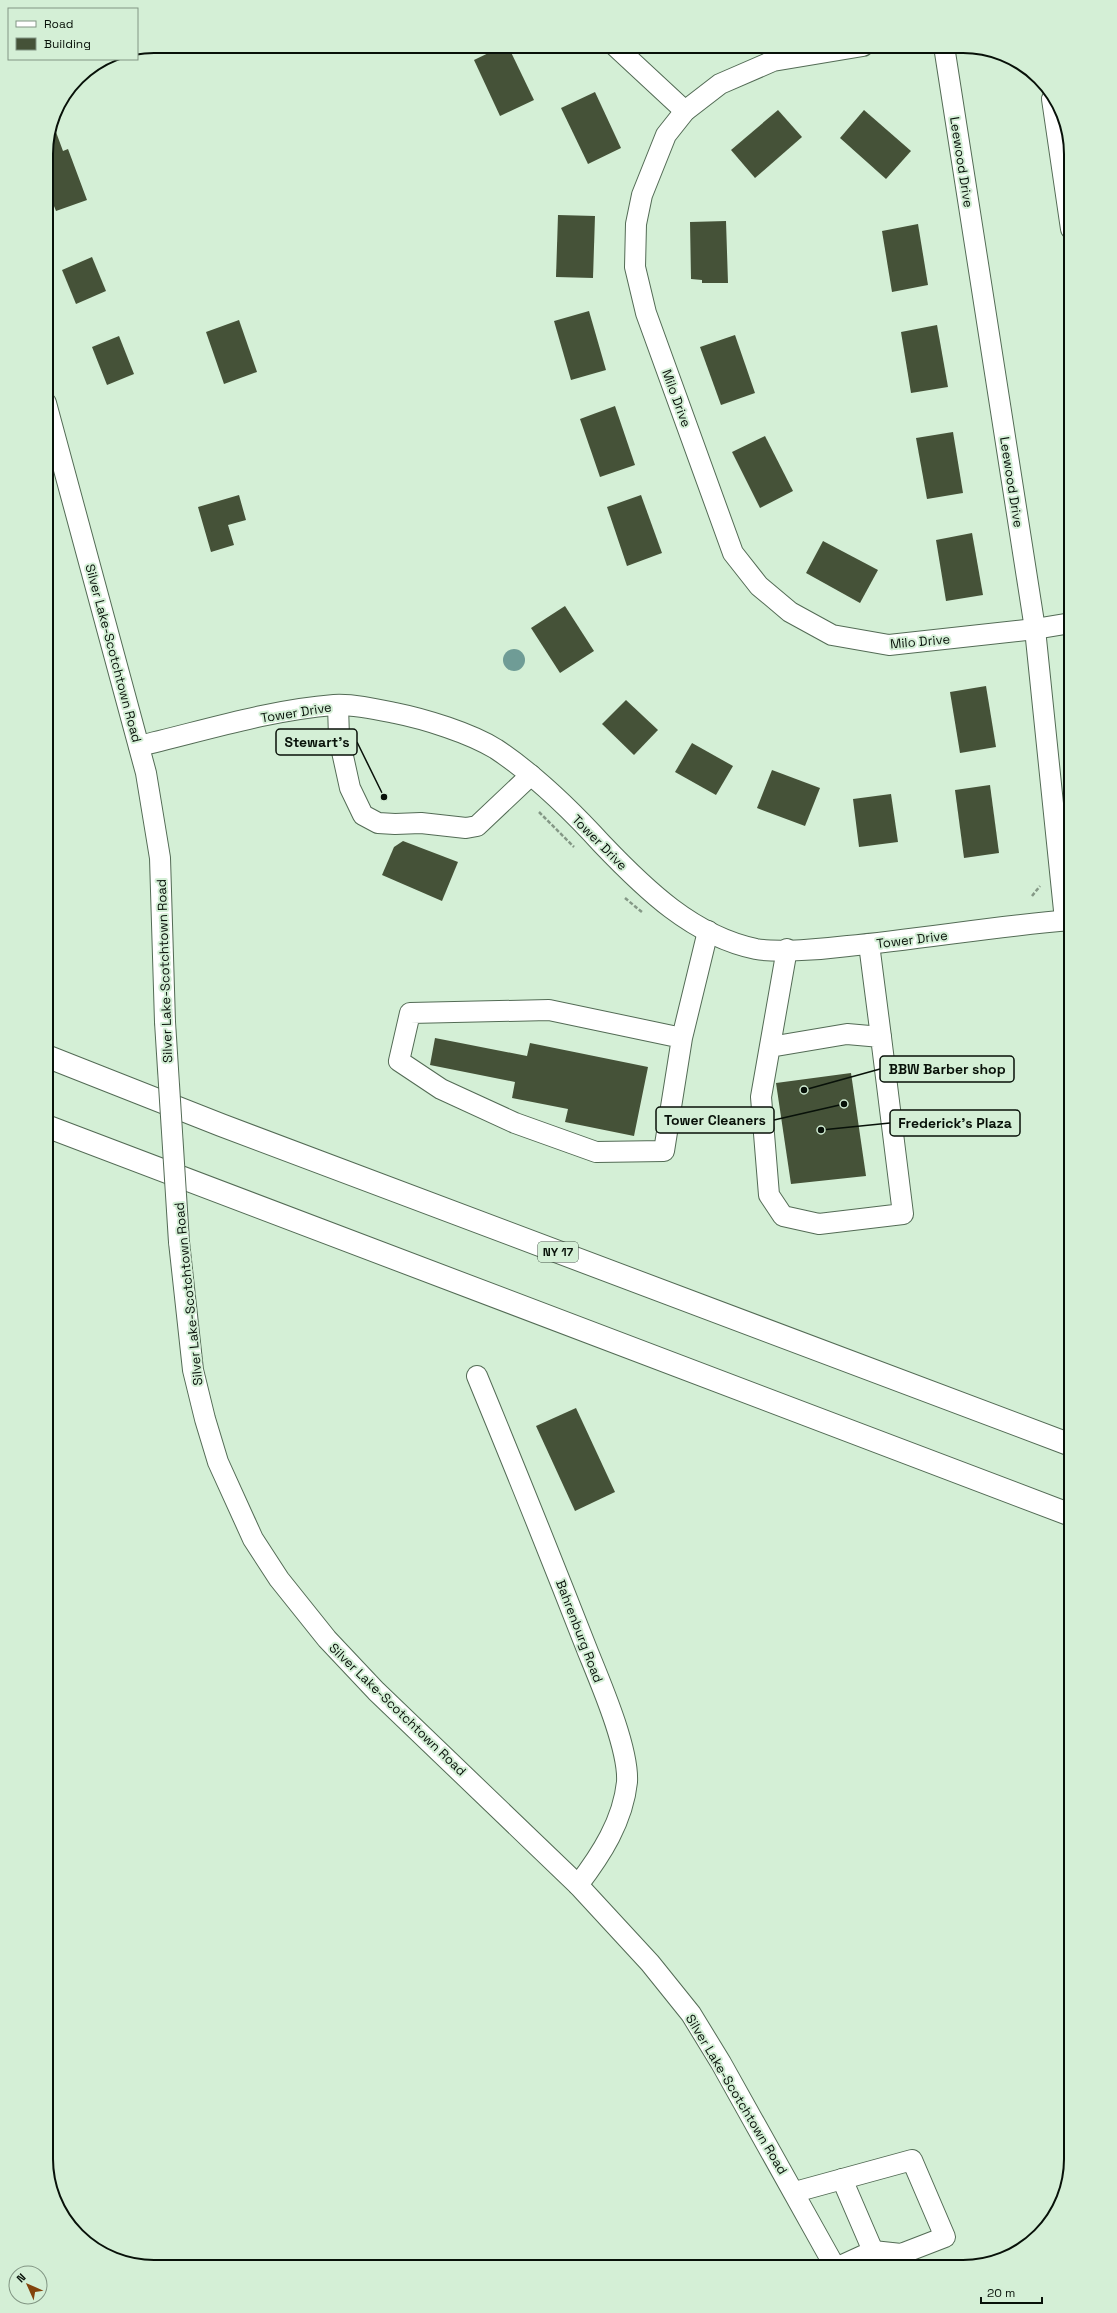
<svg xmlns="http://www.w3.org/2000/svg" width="1117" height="2313" viewBox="0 0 1117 2313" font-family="'Space Grotesk',sans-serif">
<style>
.water{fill:#6f9c96}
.building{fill:#455238}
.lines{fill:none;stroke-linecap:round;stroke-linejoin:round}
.minor-casing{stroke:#536b55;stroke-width:22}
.highway-casing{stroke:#536b55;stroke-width:24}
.path{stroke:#849886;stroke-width:2.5;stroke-dasharray:4 2;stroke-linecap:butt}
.minor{stroke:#fff;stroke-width:20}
.highway{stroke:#fff;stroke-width:22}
.minor-bridge-casing{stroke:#536b55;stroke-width:22;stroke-linecap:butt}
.minor-bridge{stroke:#fff;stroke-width:20}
.labels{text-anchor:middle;stroke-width:4;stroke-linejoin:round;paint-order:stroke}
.shield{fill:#d4efd6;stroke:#455446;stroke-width:1}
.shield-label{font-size:12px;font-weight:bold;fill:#081109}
.street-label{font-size:13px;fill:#081109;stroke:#d4efd6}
.rim{fill:none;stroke:#081109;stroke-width:2}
.leader{fill:none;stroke:#081109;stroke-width:1.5}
.callout-dot{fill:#081109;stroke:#d4efd6;stroke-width:1.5}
.callout{fill:#d4efd6;stroke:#081109;stroke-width:1.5}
.callout-label{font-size:14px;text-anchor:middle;font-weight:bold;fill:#081109}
</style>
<rect width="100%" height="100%" fill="#d4efd6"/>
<circle class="water" cx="514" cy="660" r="11"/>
<g class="building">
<path d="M503,46H508L534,100L500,116L474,60Z"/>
<path d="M595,92L621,148L588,164L561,108Z"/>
<path d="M778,110L802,137L755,178L731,150Z"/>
<path d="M864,110L911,151L886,179L840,138Z"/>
<path d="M53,124L63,151L68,149L87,200L56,211L46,186V147Z"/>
<path d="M558,215L595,216L593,278L556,277Z"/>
<path d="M726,221L728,283H702V280L691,279L690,222Z"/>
<path d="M918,224L928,285L892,292L882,231Z"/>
<path d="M92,257L106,291L76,304L62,270Z"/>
<path d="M589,311L606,370L571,380L554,321Z"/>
<path d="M239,320L257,372L224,384L206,332Z"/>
<path d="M937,325L948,387L911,393L901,332Z"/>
<path d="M735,335L755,393L721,405L700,347Z"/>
<path d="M119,336L134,374L107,385L92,347Z"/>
<path d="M615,406L635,465L600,477L580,419Z"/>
<path d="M953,432L963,493L927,499L916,438Z"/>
<path d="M765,436L793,491L760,508L732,452Z"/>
<path d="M239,495L246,520L228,525L234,545L211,552L198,507Z"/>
<path d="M641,495L662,553L627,566L607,507Z"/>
<path d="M972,533L983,595L946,601L936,540Z"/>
<path d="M823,541L878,570L860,603L806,573Z"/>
<path d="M565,606L594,651L560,673L531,628Z"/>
<path d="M986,686L996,747L960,753L950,692Z"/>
<path d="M626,700L658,730L634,755L602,724Z"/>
<path d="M692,743L733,766L716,795L675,772Z"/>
<path d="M772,770L820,788L805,826L757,808Z"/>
<path d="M990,785L999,853L964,858L955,790Z"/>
<path d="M891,794L898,842L859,847L853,799Z"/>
<path d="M403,841L458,862L442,901L382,875L394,847Z"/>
<path d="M435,1038L527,1056L530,1043L648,1067L634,1136L565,1122L568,1109L512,1098L515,1082L430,1065Z"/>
<path d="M851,1073L866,1176L791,1184L776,1083Z"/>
<path d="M576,1408L615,1492L575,1511L536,1426Z"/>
</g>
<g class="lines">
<defs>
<g id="minor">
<path d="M615,46L685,111"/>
<path d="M863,46L773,61L720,84L685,111L666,135L642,195L636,224L635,267L646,313L733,553L759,586L790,612L832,635L889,645L1035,629L1071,623"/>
<path d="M944,46L1035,629L1065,920"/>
<path d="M1052,99L1071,229"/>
<path d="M46,403L146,773L160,858L165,1022"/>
<path d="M338,705L339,738L350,788L363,815L378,823L395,824L421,823L466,828L477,826L531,775"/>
<path d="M139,746C203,731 269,710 334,705C354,704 376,709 395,713C425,719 470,733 496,749C535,775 570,809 602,844C645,889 693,936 756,949C778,953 824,949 848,946C922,939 996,926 1071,920"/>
<path d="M869,944L881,1037"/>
<path d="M682,1038L664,1151L596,1152L515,1123L441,1089L399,1061L410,1013L549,1010L682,1038L708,931"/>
<path d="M770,1047L847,1034L881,1037L903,1214L819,1224L783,1216L769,1195L761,1097L787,949"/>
<path d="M179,1242L193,1370L205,1419L218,1462L253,1539L279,1579L327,1639L376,1691L578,1885L650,1963L691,2014L721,2063L835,2267"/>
<path d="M477,1376C515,1468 552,1560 588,1652C601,1684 629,1749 627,1782C623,1821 601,1855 578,1885"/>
<path d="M842,2179L873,2251"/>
<path d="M795,2192L912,2160L945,2237L901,2254L873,2251L838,2267"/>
</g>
<g id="highway">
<path d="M46,1056L221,1125L1071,1445"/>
<path d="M46,1126L1071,1515"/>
</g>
</defs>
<use href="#minor" class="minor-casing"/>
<use href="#highway" class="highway-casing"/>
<g class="path">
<path d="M539,812L574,847"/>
<path d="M1032,896L1040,886"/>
<path d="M625,898L643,913"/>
</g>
<use href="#minor" class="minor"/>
<use href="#highway" class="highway"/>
<defs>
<path id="minor-bridge" d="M165,1022L179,1242"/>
</defs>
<use href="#minor-bridge" class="minor-bridge-casing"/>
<use href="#minor-bridge" class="minor-bridge"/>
</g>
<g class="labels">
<rect class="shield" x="538" y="1242" width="40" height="20" rx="3"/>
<g class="shield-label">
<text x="558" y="1256">NY 17</text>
</g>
<g class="street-label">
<text transform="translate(962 162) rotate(81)" y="5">Leewood Drive</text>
<text transform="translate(677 398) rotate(70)" y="5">Milo Drive</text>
<text transform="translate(1012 482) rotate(81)" y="5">Leewood Drive</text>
<text transform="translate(920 641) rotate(-5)" y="5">Milo Drive</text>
<text transform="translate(114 653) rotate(75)" y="5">Silver Lake-Scotchtown Road</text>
<text transform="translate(296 712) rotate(-9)" y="5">Tower Drive</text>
<text transform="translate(600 842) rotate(45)" y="5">Tower Drive</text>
<text transform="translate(912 939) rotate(-7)" y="5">Tower Drive</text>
<text transform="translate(164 971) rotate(-92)" y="5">Silver Lake-Scotchtown Road</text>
<text transform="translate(188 1294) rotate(-96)" y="5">Silver Lake-Scotchtown Road</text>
<text transform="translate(580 1631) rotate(69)" y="5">Bahrenburg Road</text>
<text transform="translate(398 1709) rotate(44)" y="5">Silver Lake-Scotchtown Road</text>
<text transform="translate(737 2094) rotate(59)" y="5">Silver Lake-Scotchtown Road</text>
</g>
</g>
<path d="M0 0H1117V2313H0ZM154 53H963A101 101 0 0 1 1064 154V2159A101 101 0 0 1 963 2260H154A101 101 0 0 1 53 2159V154A101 101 0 0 1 154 53Z" fill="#d4efd6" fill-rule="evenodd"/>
<path class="rim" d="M154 53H963A101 101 0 0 1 1064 154V2159A101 101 0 0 1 963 2260H154A101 101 0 0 1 53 2159V154A101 101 0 0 1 154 53Z"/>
<path class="leader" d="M384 797L357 742M804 1090L880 1069M844 1104L774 1120M821 1130L890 1123"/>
<g class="callout-dot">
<circle cx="384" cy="797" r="4"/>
<circle cx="804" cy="1090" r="4"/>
<circle cx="844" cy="1104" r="4"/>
<circle cx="821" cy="1130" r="4"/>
</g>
<g class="callout">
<rect x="276" y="729" width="81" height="26" rx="4"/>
<rect x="880" y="1056" width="134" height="26" rx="4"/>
<rect x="656" y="1107" width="118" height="26" rx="4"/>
<rect x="890" y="1110" width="130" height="26" rx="4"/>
</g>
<g class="callout-label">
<text x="317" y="747">Stewart's</text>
<text x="947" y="1074">BBW Barber shop</text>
<text x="715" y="1125">Tower Cleaners</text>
<text x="955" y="1128">Frederick's Plaza</text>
</g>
<rect x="8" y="8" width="130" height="52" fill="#d4efd6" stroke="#829684"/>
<rect x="16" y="21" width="20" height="6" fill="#ffffff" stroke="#829684"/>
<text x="44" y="28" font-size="12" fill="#081109">Road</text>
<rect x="16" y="38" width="20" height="12" fill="#455238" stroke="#829684"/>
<text x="44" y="48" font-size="12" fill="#081109">Building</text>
<g transform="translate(28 2285) rotate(315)"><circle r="19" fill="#d4efd6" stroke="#829684"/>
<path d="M0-3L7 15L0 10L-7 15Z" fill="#83430c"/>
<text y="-6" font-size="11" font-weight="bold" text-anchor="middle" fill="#081109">N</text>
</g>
<path d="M981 2297v6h61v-6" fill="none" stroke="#081109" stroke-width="2"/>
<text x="987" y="2297" font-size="12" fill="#081109" stroke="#d4efd6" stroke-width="3" paint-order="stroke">20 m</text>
</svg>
